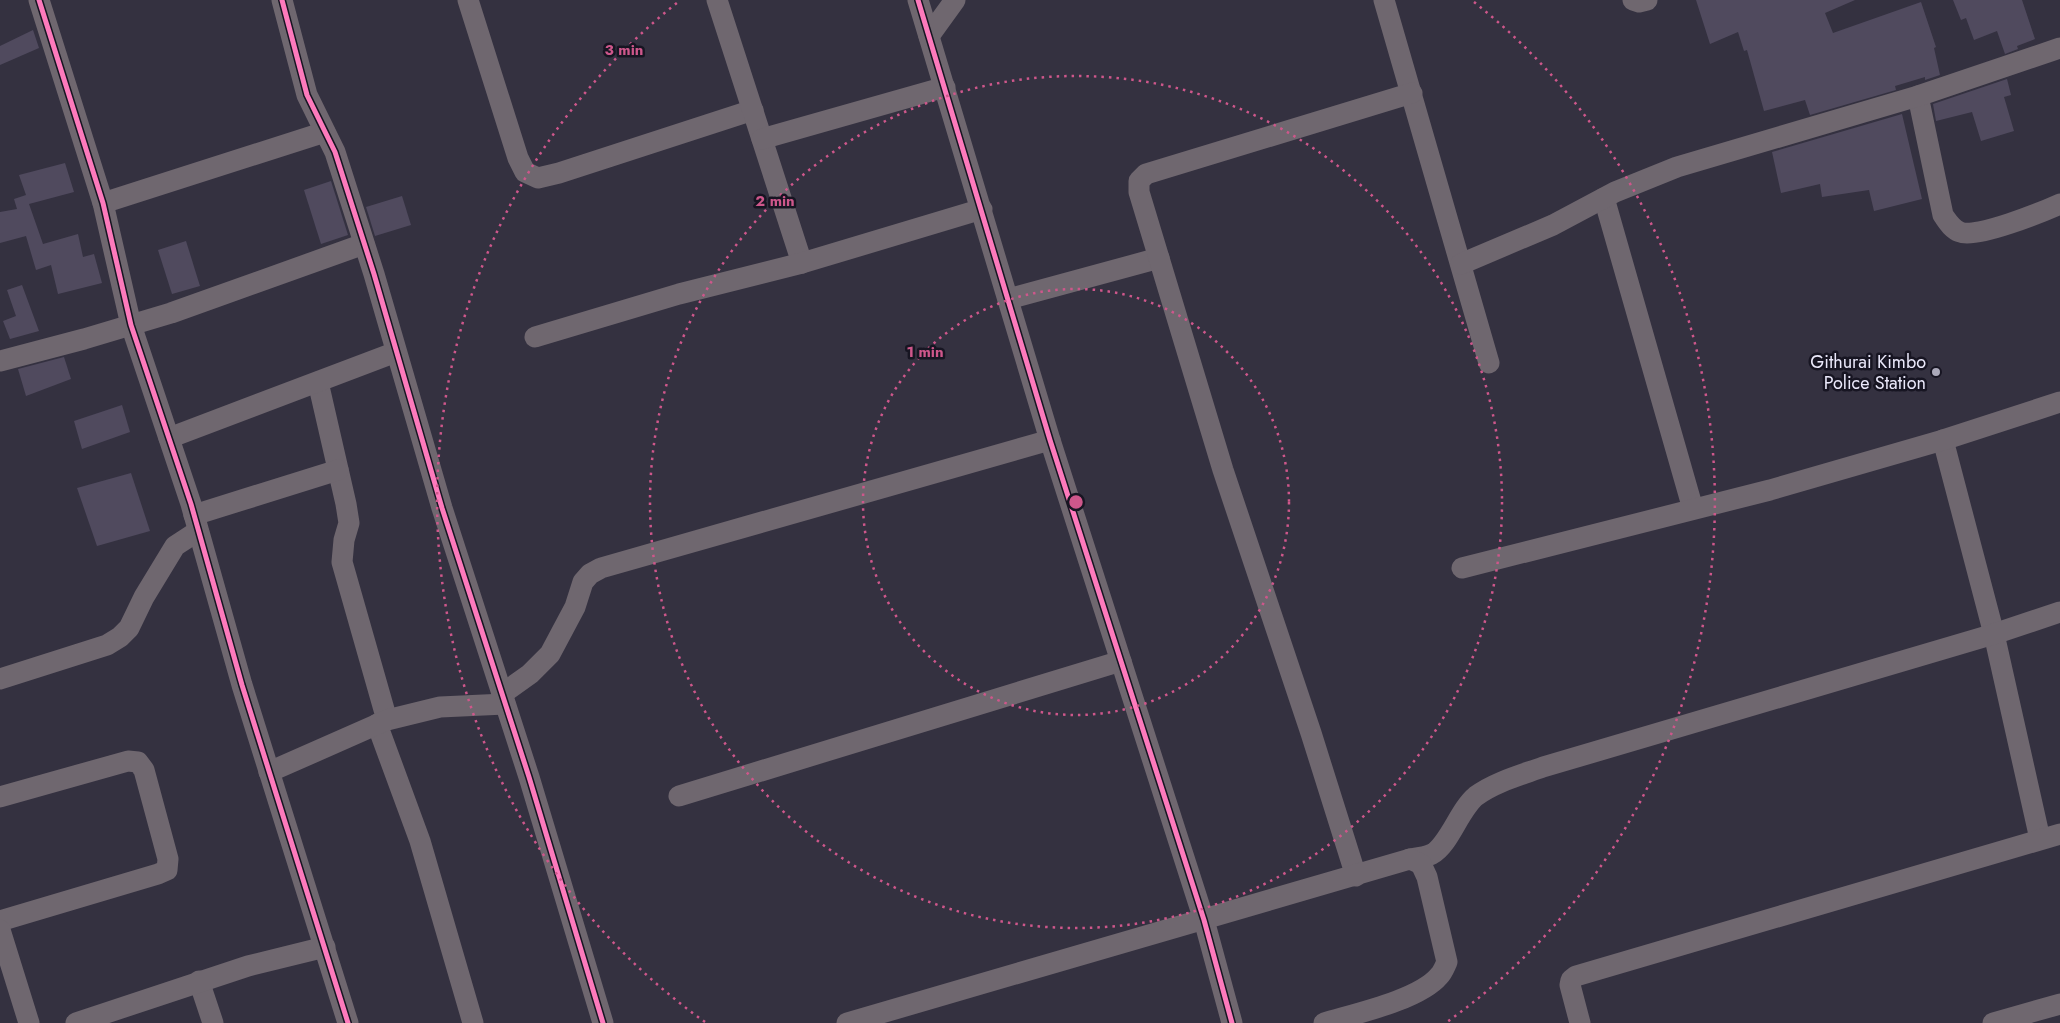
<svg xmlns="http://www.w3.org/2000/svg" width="2060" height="1023" viewBox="0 0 2060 1023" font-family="Jost,sans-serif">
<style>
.building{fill:#504a5e}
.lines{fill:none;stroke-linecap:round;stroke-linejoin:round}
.minor{stroke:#6f676f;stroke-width:21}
.cycleway-casing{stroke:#171522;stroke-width:8}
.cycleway{stroke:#fd7abc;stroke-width:5}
.ring{fill:none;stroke:#ce578b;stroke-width:2.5;stroke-dasharray:2.5 5}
.poi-dot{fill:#aba9ba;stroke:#171522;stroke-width:2}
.labels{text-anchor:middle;stroke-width:5;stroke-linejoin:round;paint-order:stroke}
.poi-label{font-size:18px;fill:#ebe9fb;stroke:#171522;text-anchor:end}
.centre{fill:#ce578b;stroke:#171522;stroke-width:2.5}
.ring-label{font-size:15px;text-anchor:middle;font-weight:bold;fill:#ce578b;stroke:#171522;stroke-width:5;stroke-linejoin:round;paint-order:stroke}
</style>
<rect width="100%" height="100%" fill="#343140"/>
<g class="building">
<path d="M1696,0H1855L1825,13L1833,33L1921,2L1936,47L1934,48L1940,75L1925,80V77L1895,86L1896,90L1810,115L1805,100L1764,111L1747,50L1744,51L1738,32L1710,44Z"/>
<path d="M1953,0H2022L2035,39L2017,46L2018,49L2005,54L1997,31L1974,40L1966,18L1961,20Z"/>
<path d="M33,30L39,48L0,65V46Z"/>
<path d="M2007,79L2011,95L2004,97L2014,131L1981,141L1972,112L1936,121L1933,104Z"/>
<path d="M1902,114L1922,199L1874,211L1869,190L1822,197L1820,184L1781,193L1772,152Z"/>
<path d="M65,163L74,192L29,204L43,244L78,234L83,257L94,254L102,283L58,294L51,265L36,270L26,236L0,243V212L17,209L14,199L26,195L19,175Z"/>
<path d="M331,181L348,235L321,244L304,190Z"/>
<path d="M402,196L411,225L375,236L366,207Z"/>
<path d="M186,241L200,286L172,294L158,250Z"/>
<path d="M22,285L39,331L10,339L3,321L16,316L7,290Z"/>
<path d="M64,357L71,379L26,396L18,369Z"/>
<path d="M122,405L130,432L82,449L74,421Z"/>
<path d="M131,473L150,531L97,546L77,488Z"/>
</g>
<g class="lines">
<g class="minor">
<path d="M39,0L103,203L131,325L191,504L242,685L348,1023"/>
<path d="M282,0L307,95L335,152L374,274L442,508L529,777L603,1023"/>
<path d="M468,0L518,158L525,172L538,178L559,173L753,110"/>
<path d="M717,0L802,263"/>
<path d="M918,0L1050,440L1204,920L1232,1023"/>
<path d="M1384,0L1489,363"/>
<path d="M1633,0L1639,2L1647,0"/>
<path d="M929,36L955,0"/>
<path d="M1918,96L1943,215C1948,222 1952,229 1960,232C1976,239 2042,212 2060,204"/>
<path d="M762,139L945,87"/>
<path d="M1604,198L1693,509"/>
<path d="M103,203L325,132"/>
<path d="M1461,264L1553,225L1615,192L1677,167L1918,96L2060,48"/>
<path d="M1008,299L1159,258"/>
<path d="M535,337L679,294L802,263L982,209"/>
<path d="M0,361L84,339L171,313L364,244"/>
<path d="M318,382L346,504L349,523L344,540L342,562L387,720"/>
<path d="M169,438L396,352"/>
<path d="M1943,440L1994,634L2040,839"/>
<path d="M194,515L338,470"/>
<path d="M1462,568L1770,490L1943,440L2060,402"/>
<path d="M0,679L107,645L120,637L129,628L144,597L175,546L198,531"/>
<path d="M502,694L530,674L550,654L575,607L583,582L590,574L601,568L1050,440"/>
<path d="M377,724L420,841L473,1023"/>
<path d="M269,772L387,720L440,707L505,704"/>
<path d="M679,796L1121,661"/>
<path d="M0,797L128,761L138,762L144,770L168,859L167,870L158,874L0,921"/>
<path d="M1410,859C1417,858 1426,857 1432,854C1449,845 1459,810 1476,796C1495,782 1521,775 1543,767L1994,634L2060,612"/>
<path d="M1356,876L1311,733L1223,470L1139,192V181L1146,174L1412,93"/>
<path d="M0,930L29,1023"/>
<path d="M199,981L213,1023"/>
<path d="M76,1023L248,966L325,947"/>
<path d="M847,1023L1410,859L1421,864L1427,877L1447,962C1445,966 1443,972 1439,976C1419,1000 1354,1014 1324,1023"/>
<path d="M1580,1023L1570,985L1571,980L1576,976L2060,834"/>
<path d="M1993,1023L2060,1004"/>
</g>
<defs>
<g id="cycleway">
<path d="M39,0L103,203L131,325L191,504L242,685L348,1023"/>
<path d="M282,0L307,95L335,152L374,274L442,508L529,777L603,1023"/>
<path d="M918,0L1050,440L1204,920L1232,1023"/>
</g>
</defs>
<use href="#cycleway" class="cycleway-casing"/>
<use href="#cycleway" class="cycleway"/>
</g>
<g class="ring">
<circle cx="1076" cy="502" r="213"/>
<circle cx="1076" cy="502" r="426"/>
<path d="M705 1022A639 639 0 0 1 678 2M1474 2A639 639 0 0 1 1447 1022"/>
</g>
<circle class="poi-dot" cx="1936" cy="372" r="5"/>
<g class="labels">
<g class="poi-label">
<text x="1926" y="368">Githurai Kimbo<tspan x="1926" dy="21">Police Station</tspan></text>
</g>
</g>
<circle cx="1076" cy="502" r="8" class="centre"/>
<g class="ring-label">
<text x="624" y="55">3 min</text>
<text x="775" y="206">2 min</text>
<text x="925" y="357">1 min</text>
</g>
</svg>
